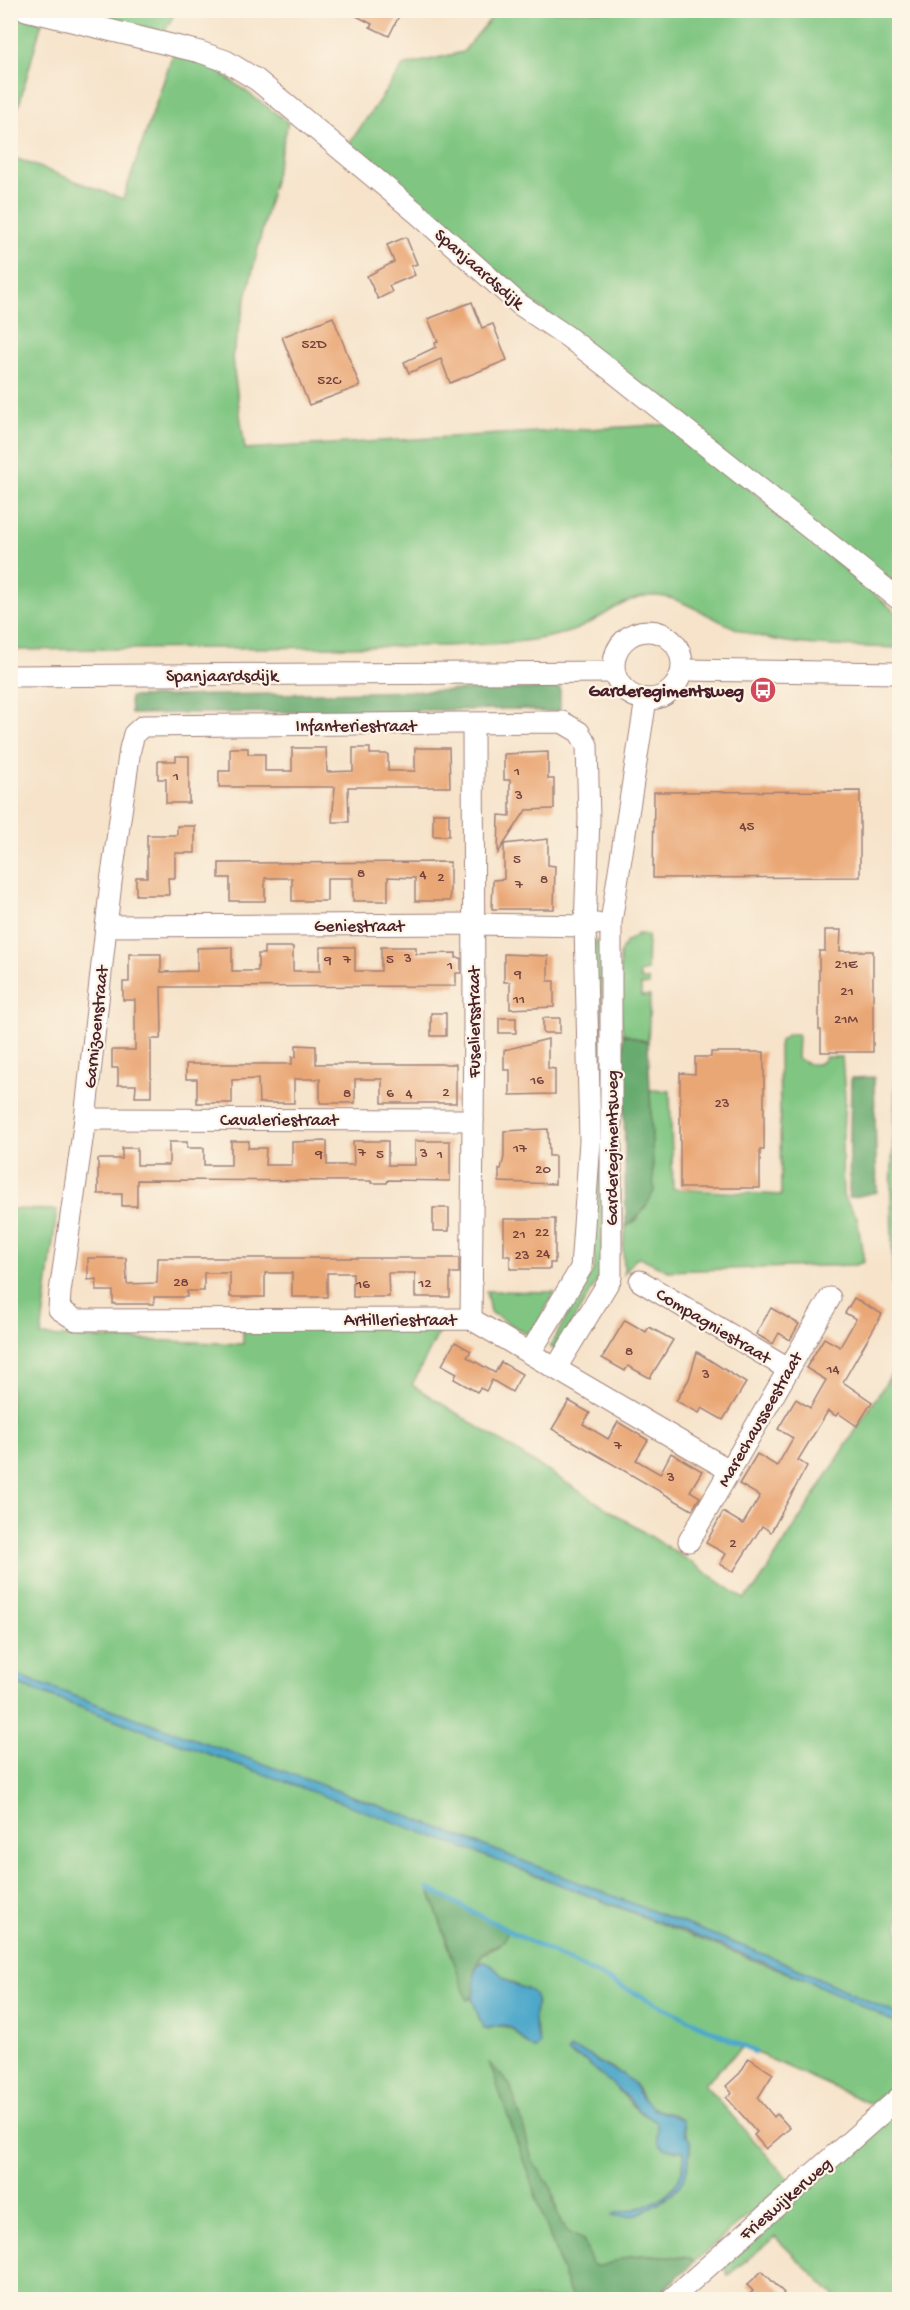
<svg xmlns="http://www.w3.org/2000/svg" width="910" height="2310" viewBox="0 0 910 2310" font-family="'Gochi Hand',sans-serif">
<style>
.green{fill:#80c682;stroke:#657256;stroke-width:1.5;fill-rule:evenodd}
.forest{fill:#68ab70;stroke:#59654e;stroke-width:1.5}
.water{fill:#4ca7ca;stroke:#4b637a;stroke-width:1.5}
.lines{fill:none;stroke-linecap:round;stroke-linejoin:round}
.stream{stroke:#4ca7ca;stroke-width:5}
.building{fill:#eaa776}
.minor-casing{stroke:#a0817a;stroke-width:23}
.minor{stroke:#fff;stroke-width:21}
.labels{text-anchor:middle;stroke-width:4.5;stroke-linejoin:round;paint-order:stroke}
.number-label{font-size:15px;fill:#72413e}
.street-label{font-size:18px;fill:#4a1f2b;stroke:#fcf5e5}
.poi-label{font-size:18px;font-weight:bold;fill:#4a1f2b;stroke:#fcf5e5;text-anchor:end}
</style>
<rect width="100%" height="100%" fill="#fcf5e5"/>
<filter id="ink" filterUnits="userSpaceOnUse"><feTurbulence type="fractalNoise" baseFrequency=".0167" numOctaves="2"/><feDisplacementMap in="SourceGraphic" scale="12" xChannelSelector="R" yChannelSelector="G"/><feConvolveMatrix kernelMatrix="1 2 1 2 8 2 1 2 1" color-interpolation-filters="sRGB"/></filter>
<filter id="wash" filterUnits="userSpaceOnUse"><feTurbulence type="fractalNoise" baseFrequency=".008" numOctaves="4" result="noise"/><feDisplacementMap in="SourceGraphic" scale="24" xChannelSelector="R" yChannelSelector="G"/><feGaussianBlur stdDeviation="1.35" result="paint"/><feColorMatrix in="noise" values="0 0 0 0 0 0 0 0 0 0 0 0 0 0 0 0 0 1.4 0 .05"/><feComposite in="paint" operator="in"/></filter>
<g filter="url(#wash)">
<rect width="100%" height="100%" fill="#f6e3ca"/>
<g class="green">
<path d="M41,11H176L161,38Z"/>
<path d="M497,11H899V595L344,151L403,66L463,52Z"/>
<path d="M11,14L42,22L11,133Z"/>
<path d="M173,54L207,63L288,122L232,357L245,449L673,424L899,615V648C851,646 800,648 754,635C723,627 684,597 657,596C623,594 600,623 569,632C529,644 484,644 442,646L11,650L10,156L123,199Z"/>
<path d="M638,934L648,935L647,971L639,973L641,980H648L649,985H641V996H650L648,1042L623,1034L620,1008V953L626,942Z"/>
<path d="M596,940L602,951V1273L555,1350L550,1346L594,1269V942Z"/>
<path d="M788,1034H798L797,1058C806,1064 819,1069 826,1057H842L845,1097L842,1149L843,1196L857,1217L864,1262L855,1265L668,1271L640,1257L636,1258L624,1274L623,1245L626,1227L638,1219L652,1147L650,1090L670,1091L673,1189L781,1195L779,1047L780,1041Z"/>
<path d="M896,1074H900V1288L893,1289L891,1191Z"/>
<path d="M10,1209L57,1210L41,1336L243,1344V1327L441,1328L412,1385L691,1562L744,1599L757,1586L899,1362V2015L781,1961L402,1814L11,1673Z"/>
<path d="M486,1291L555,1292L530,1336L490,1312Z"/>
<path d="M10,1682L406,1825L818,1985L867,2007L899,2025V2078L871,2104L743,2047L704,2084L789,2180L694,2262L690,2258L649,2255L631,2256L598,2267L592,2264L583,2240C576,2236 568,2234 564,2227C555,2215 557,2204 553,2193C547,2180 536,2170 531,2158C518,2126 504,2095 490,2064L572,2299H11ZM429,1890L500,1945L481,1955L479,1963L485,1962L508,1981L523,1988L537,2002L533,2019L539,2039L537,2048L535,2049C512,2038 520,2020 487,2029L480,2021L472,1998L468,2000ZM570,2055C592,2059 616,2067 633,2083C640,2089 641,2099 649,2105C658,2113 670,2111 679,2117C684,2120 684,2134 690,2141C691,2155 687,2174 679,2186C666,2202 633,2222 613,2215C649,2207 686,2195 684,2151H675L657,2135C658,2131 659,2125 656,2122C652,2117 644,2116 639,2112C621,2094 596,2061 570,2055Z"/>
<path d="M899,2106V2299H838L775,2237L728,2275L725,2270L728,2260Z"/>
</g>
<g class="forest">
<path d="M560,688V711L541,712L525,709L131,714L130,697Z"/>
<path d="M623,1034L648,1042L654,1191C647,1206 640,1217 626,1227Z"/>
<path d="M874,1077L877,1192L849,1198L851,1078Z"/>
<path d="M429,1889L507,1930C507,1949 488,1944 481,1956C478,1960 474,1970 475,1974C475,1985 480,1995 467,2000Z"/>
<path d="M489,2062L510,2085L523,2125L532,2160L552,2189L554,2204L562,2225L567,2231L583,2240L592,2264L598,2267L631,2256L649,2255L690,2258L694,2262L653,2299H572Z"/>
</g>
<g class="water">
<path d="M11,1673L402,1814L781,1961L899,2015V2025C801,1972 694,1936 590,1896C398,1822 204,1752 11,1682Z"/>
<path d="M484,1962C497,1966 500,1976 509,1982C516,1987 525,1987 531,1991C541,1999 533,2012 534,2022C534,2031 539,2037 540,2045L535,2049C524,2044 518,2031 508,2026C500,2023 491,2030 483,2028L472,1998C479,1987 468,1966 484,1962Z"/>
<path d="M570,2049L588,2054L599,2063L623,2075L633,2083L643,2099L654,2109L682,2119L685,2133L690,2141C690,2152 689,2168 684,2178C674,2198 635,2222 613,2215L616,2213C651,2208 686,2193 684,2151C673,2150 657,2151 657,2135C657,2129 658,2126 655,2121L639,2111L629,2099L584,2060L567,2053Z"/>
</g>
<g class="lines">
<path class="stream" d="M429,1889L507,1930L755,2052"/>
</g>
<g id="blocks">
<g class="building">
<path d="M345,10H402L389,36L370,27L372,24Z"/>
<path d="M406,237L417,264L411,266L415,275L389,286L392,292L378,299L367,276L394,262L387,245Z"/>
<path d="M472,302L482,328L493,324L507,360L450,383L441,359L409,373L404,362L436,347L435,343L438,342L428,319Z"/>
<path d="M333,317L360,386L309,405L282,337Z"/>
<path d="M230,748H248V754H265V771H292V748H326L327,772L353,771V748H370V754H388V771H415V748H449L450,787H348L349,822H332L335,787H219V771H230Z"/>
<path d="M548,752V779H554V809L526,810L498,853L499,815L510,816V780H504V754Z"/>
<path d="M176,756H189V803H166V779H158V761H176Z"/>
<path d="M860,791V877L653,878L654,792Z"/>
<rect x="433" y="813" width="16" height="23"/>
<path d="M177,826H195V853H175V878H168L169,895H136V877H147V835H177Z"/>
<path d="M548,839V865L555,866L554,909H492L493,880L504,879V844Z"/>
<path d="M450,862V901H415V878L388,877V901H353V878H327V901H292V878H265V901H230V878H219V863Z"/>
<path d="M825,930H841L840,951H873V1052H821V1030H819V951H825Z"/>
<path d="M232,947V971H258V954H264V947H293V971H320V947H355V971H381V947H416V954L456,953V958H461V973H456V986L161,987L162,1033L160,1039H151V1097H135L136,1085H118V1068H112V1050H135V1000H123V982H129V954H161V972L197,971V948Z"/>
<path d="M504,954L548,956V981H554V1007L510,1009V982H504Z"/>
<rect x="431" y="1013" width="15" height="23"/>
<rect x="499" y="1018" width="17" height="15"/>
<rect x="543" y="1018" width="17" height="15"/>
<path d="M548,1039V1068L555,1069V1094L510,1095V1070H504V1050Z"/>
<path d="M296,1045L316,1046V1064H456V1103H382V1079H355V1103H320V1079H294V1103H259L258,1079L232,1080V1103H197V1079H186V1064H292V1057H296Z"/>
<path d="M711,1052H764V1150H760V1188H680V1073L695,1074V1057H711Z"/>
<path d="M548,1129L549,1156H555V1184L499,1182V1169H501L504,1157V1131Z"/>
<path d="M231,1141H249L248,1148H266L265,1165H292V1142L327,1141V1165H354L353,1141H388V1165H415V1141H450V1181L388,1180L387,1183H371V1181L137,1180V1206H122V1194H98V1159H122V1148H137V1165H169V1142H187V1148H204V1165H231Z"/>
<rect x="433" y="1208" width="16" height="23"/>
<path d="M504,1219H555V1263H550V1269H510V1256H504Z"/>
<path d="M88,1258H126L127,1284L157,1283L158,1258H459V1273H450V1297H415V1273H388L389,1297H353V1273H327V1297H292V1273H265V1297H230V1273H204V1291H187V1297H154V1304H113V1291H96L97,1279L88,1280Z"/>
<path d="M854,1298L882,1314L843,1382L872,1402L857,1426L838,1413L836,1416L828,1411L798,1460L807,1466L771,1532L762,1526L733,1572L720,1564L726,1554L706,1543L723,1512L743,1524L760,1496L739,1484L757,1454L777,1466L793,1438L778,1429L796,1399L810,1408L826,1380L806,1368L824,1338L840,1347L856,1319L845,1313Z"/>
<path d="M771,1308L799,1324L790,1340L779,1333L773,1344L756,1334Z"/>
<path d="M625,1320L646,1332L649,1327L673,1340L650,1378L628,1366L625,1371L602,1358Z"/>
<path d="M455,1342L471,1351L467,1357L495,1373L501,1362L522,1374L512,1392L492,1380L486,1391L480,1388L477,1392L454,1379L457,1373L442,1365Z"/>
<path d="M697,1352L746,1383L723,1420L702,1408L699,1413L676,1401L689,1379Z"/>
<path d="M569,1401L590,1413L583,1424L608,1439L618,1422L648,1440L636,1460L660,1474L671,1453L702,1471L690,1491L700,1497L692,1510L552,1429Z"/>
<path d="M749,2058L773,2074L758,2098L774,2117L777,2114L790,2128L766,2149L754,2135L757,2132L726,2097L732,2093L726,2086L740,2073Z"/>
<path d="M762,2271L784,2293L777,2300H758L751,2293L753,2291L747,2285Z"/>
</g>
</g>
</g>
<g filter="url(#ink)">
<use href="#blocks" fill-opacity="0" stroke="#a0817a" stroke-width="1.5"/>
<g class="lines">
<defs>
<g id="minor">
<path d="M26,10L200,52L226,61L257,80L418,214L519,304L568,337L612,371L900,600"/>
<circle cx="648" cy="665" r="34"/>
<path d="M683,670L900,673"/>
<path d="M10,676L614,672"/>
<path d="M106,926L472,924L585,926L597,924"/>
<path d="M85,1119L473,1120"/>
<path d="M640,1281L788,1369"/>
<path d="M471,1319L474,1027L473,724"/>
<path d="M530,1353L581,1268L590,1141L585,926L589,818L587,745L579,732L562,722L143,726L134,734L130,749L111,882L85,1119L60,1292L59,1309L76,1320L471,1319L729,1470"/>
<path d="M556,1368L611,1278V922L646,699"/>
<path d="M689,1541L830,1298"/>
<path d="M670,2300L900,2097"/>
</g>
</defs>
<use href="#minor" class="minor-casing"/>
<use href="#minor" class="minor"/>
</g>
</g>
<defs>
<symbol id="bus-disc" viewBox="-11 -11 22 22"><circle r="9.5" fill="#d1495b" stroke="#fcf5e5"/><path d="M-5-6H5V4H4V6H2V4H-2V6H-4V4H-5ZM-3.5-4V0h7V-4ZM-3.5 1.2v1.5H-2V1.2ZM2 1.2v1.5H3.5V1.2Z" fill="#fff"/></symbol>
</defs>
<g fill-rule="evenodd">
<use href="#bus-disc" x="748" y="675" width="30" height="30"/>
</g>
<g class="labels">
<g class="number-label">
<text x="314" y="348">52D</text>
<text x="329" y="384">52C</text>
<text x="517" y="775">1</text>
<text x="176" y="780">1</text>
<text x="519" y="799">3</text>
<text x="747" y="830">45</text>
<text x="517" y="863">5</text>
<text x="361" y="877">8</text>
<text x="423" y="878">4</text>
<text x="441" y="881">2</text>
<text x="544" y="883">8</text>
<text x="519" y="888">7</text>
<text x="408" y="962">3</text>
<text x="347" y="963">7</text>
<text x="390" y="963">5</text>
<text x="328" y="964">9</text>
<text x="846" y="968">21E</text>
<text x="450" y="969">1</text>
<text x="518" y="978">9</text>
<text x="847" y="995">21</text>
<text x="519" y="1003">11</text>
<text x="846" y="1023">21M</text>
<text x="537" y="1084">16</text>
<text x="446" y="1096">2</text>
<text x="347" y="1097">8</text>
<text x="390" y="1097">6</text>
<text x="409" y="1097">4</text>
<text x="722" y="1107">23</text>
<text x="520" y="1152">17</text>
<text x="362" y="1156">7</text>
<text x="424" y="1157">3</text>
<text x="319" y="1158">9</text>
<text x="380" y="1158">5</text>
<text x="440" y="1158">1</text>
<text x="543" y="1173">20</text>
<text x="542" y="1236">22</text>
<text x="519" y="1238">21</text>
<text x="543" y="1257">24</text>
<text x="522" y="1259">23</text>
<text x="181" y="1286">28</text>
<text x="425" y="1287">12</text>
<text x="363" y="1288">16</text>
<text x="629" y="1355">8</text>
<text x="833" y="1373">14</text>
<text x="706" y="1378">3</text>
<text x="618" y="1449">7</text>
<text x="671" y="1481">3</text>
<text x="733" y="1547">2</text>
</g>
<g class="street-label">
<text transform="translate(480 268) rotate(41)" y="6">Spanjaardsdijk</text>
<text x="222" y="681">Spanjaardsdijk</text>
<text x="356" y="731">Infanteriestraat</text>
<text x="359" y="931">Geniestraat</text>
<text transform="translate(473 1022) rotate(-90)" y="6">Fuseliersstraat</text>
<text transform="translate(95 1027) rotate(-84)" y="6">Garnizoenstraat</text>
<text x="279" y="1125">Cavaleriestraat</text>
<text transform="translate(611 1148) rotate(-90)" y="6">Garderegimentsweg</text>
<text x="400" y="1325">Artilleriestraat</text>
<text transform="translate(714 1325) rotate(31)" y="6">Compagniestraat</text>
<text transform="translate(759 1419) rotate(-60)" y="6">Marechausseestraat</text>
<text transform="translate(785 2198) rotate(-41)" y="6">Frieswijkerweg</text>
</g>
<g class="poi-label">
<text x="744" y="696">Garderegimentsweg</text>
</g>
</g>
<rect width="910" height="2310" fill="none" stroke="#fcf5e5" stroke-width="36"/>
</svg>
